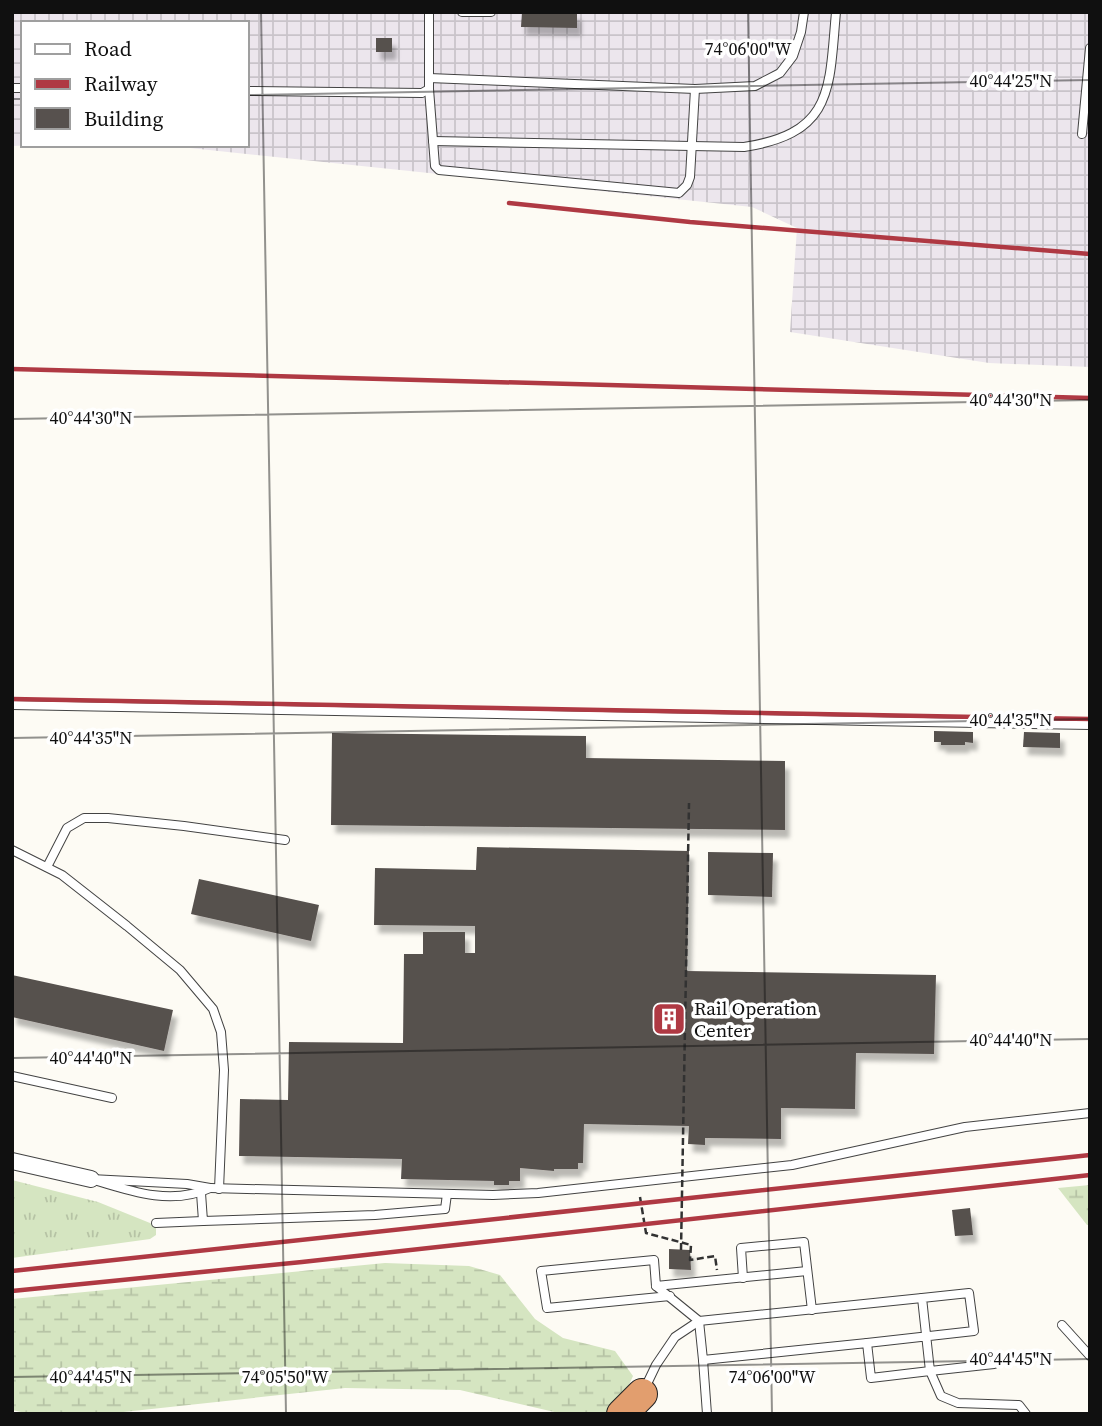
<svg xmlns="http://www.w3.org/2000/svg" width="1102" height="1426" viewBox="0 0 1102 1426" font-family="'Source Serif 4',serif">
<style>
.industrial{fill:url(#industrial-grid)}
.grass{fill:url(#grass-tufts)}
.wetland{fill:url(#wetland-marsh)}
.building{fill:#57514e;filter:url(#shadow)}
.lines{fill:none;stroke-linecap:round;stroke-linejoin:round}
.service-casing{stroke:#434343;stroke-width:10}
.minor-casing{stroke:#434343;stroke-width:18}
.motorway-casing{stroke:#212121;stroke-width:32}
.path{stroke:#323232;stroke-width:2.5;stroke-dasharray:7 3.5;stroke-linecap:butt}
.service{stroke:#fff;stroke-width:8}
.minor{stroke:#fff;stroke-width:16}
.motorway{stroke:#e29e6e;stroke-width:30}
.rail{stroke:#af3943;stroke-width:4.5}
.path-bridge{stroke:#323232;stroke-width:2.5;stroke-dasharray:7 3.5;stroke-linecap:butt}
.ticks{fill:none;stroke:#101010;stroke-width:2;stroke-opacity:0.45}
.labels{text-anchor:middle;stroke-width:7;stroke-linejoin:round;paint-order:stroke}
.poi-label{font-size:19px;fill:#101010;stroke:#fff;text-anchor:start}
.ticks-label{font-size:18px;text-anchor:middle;fill:#101010;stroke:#fff;stroke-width:7;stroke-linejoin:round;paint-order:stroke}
</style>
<defs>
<pattern id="industrial-grid" width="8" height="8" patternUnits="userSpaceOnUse" patternTransform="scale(1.75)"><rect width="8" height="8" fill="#ece6ed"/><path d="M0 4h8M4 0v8" fill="none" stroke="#c9c4ca"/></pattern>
<pattern id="grass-tufts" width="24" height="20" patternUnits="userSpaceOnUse" patternTransform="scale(1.75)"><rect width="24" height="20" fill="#d5e5c1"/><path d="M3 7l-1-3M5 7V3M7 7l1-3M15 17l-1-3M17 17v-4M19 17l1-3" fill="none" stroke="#b6c3a5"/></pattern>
<pattern id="wetland-marsh" width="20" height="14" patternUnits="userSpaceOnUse" patternTransform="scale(1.75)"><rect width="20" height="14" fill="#d5e5c1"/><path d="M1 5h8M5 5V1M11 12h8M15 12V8" fill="none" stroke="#b6c3a5"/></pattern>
<filter id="shadow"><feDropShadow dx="4.5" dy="8" stdDeviation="2" flood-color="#0004"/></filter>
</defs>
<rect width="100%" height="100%" fill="#fdfbf4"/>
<path class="industrial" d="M12,12H1090V367L989,363L790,332L797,228L752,207L162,145H247V23H23V145H36L12,146Z"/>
<path class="grass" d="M12,1180L98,1202L150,1223L156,1228V1235L150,1239L12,1258Z"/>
<g class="wetland">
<path d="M1090,1185V1225H1087L1058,1188Z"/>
<path d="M385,1263L469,1266L500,1275L535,1319L563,1338L615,1351L633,1376L620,1404L604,1414H563L460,1390L345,1388L105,1414H30L12,1410V1299Z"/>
</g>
<g class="building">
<path d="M522,12H577V28L521,27Z"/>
<rect x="376" y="38" width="16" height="14"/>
<path d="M934,731L973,732V743L965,742V745H941V742H934Z"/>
<path d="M1024,732L1060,733V748L1023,747Z"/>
<path d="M332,733L586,736V758L785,761V830L331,825Z"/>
<path d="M477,847L689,851L687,971L936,975L934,1054L856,1053L855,1109L781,1108V1139L705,1138V1145L688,1144L689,1126L584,1124L583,1163H578V1169H554V1171L520,1168V1181H509V1185H494V1181L401,1179L402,1159L239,1156L240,1099L288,1100L289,1042L403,1043L404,954H423V932H465V953H475V926L374,925L375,868L476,870Z"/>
<path d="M708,852L773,853L772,897L708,895Z"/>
<path d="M199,879L319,905L311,941L191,914Z"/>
<path d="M12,975L173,1010L164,1051L12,1017Z"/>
<path d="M970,1208L973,1235L955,1236L952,1210Z"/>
<path d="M669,1249L690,1250L691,1270L669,1269Z"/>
</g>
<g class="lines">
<defs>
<g id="service">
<path d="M462,12H491"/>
<path d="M429,78L695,89L755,86L780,73L793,56L801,32L804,12"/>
<path d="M12,88H23"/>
<path d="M429,89L435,166L439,170L679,193L687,185L690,177L695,89"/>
<path d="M247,91L422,93L429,89V12"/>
<path d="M1082,134L1090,48"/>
<path d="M433,141L744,147C834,133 829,89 836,12"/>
<path d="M12,705L1090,725"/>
<path d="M12,850L62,875L127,926L180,970L213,1009L221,1032L224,1070L219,1189"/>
<path d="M47,867L67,828L84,818H108L184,826L285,840"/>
<path d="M12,1076L112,1098"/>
<path d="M91,1179L187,1184L210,1188C171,1206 130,1191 91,1179Z"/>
<path d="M210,1188L493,1195L538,1193L792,1165L965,1127L1090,1113"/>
<path d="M201,1193L203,1221L375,1215L445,1209L447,1194"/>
<path d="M156,1223L203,1221"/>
<path d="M743,1278L741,1248L804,1242L812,1310"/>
<path d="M656,1286L699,1321L703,1360L867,1343L871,1378L930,1371L941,1396L958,1403L1019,1405L1026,1414"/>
<path d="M670,1296L547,1308L541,1271L654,1260L656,1286L807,1271"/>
<path d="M1062,1325L1090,1356"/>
<path d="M867,1343L974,1331L969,1293L922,1298L930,1371L994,1364"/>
<path d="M703,1360L707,1414"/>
<path d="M645,1388L656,1365L675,1337L699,1321L922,1298"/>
</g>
<path id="minor" d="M12,1161L91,1179"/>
<path id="motorway" d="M622,1414L642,1394"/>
</defs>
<use href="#service" class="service-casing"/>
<use href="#minor" class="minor-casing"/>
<use href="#motorway" class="motorway-casing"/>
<path class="path" d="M640,1197L646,1233L691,1245L690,1260L715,1256L717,1270"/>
<use href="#service" class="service"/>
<use href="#minor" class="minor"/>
<use href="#motorway" class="motorway"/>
<g class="rail">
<path d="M509,203L690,222L1090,254"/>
<path d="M12,369L1090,398"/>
<path d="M12,699L1090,719"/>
<path d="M12,1271L1090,1155"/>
<path d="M12,1291L302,1262L1090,1175"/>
</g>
<path class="path-bridge" d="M681,1250L689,803"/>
</g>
<path class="ticks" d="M261,12L286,1414M748,12L772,1414M247,95L1090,80M12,99H23M12,419L1090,400M12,738L1090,719M12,1058L1090,1039M12,1377L1090,1359"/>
<defs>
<symbol id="building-square" viewBox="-11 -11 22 22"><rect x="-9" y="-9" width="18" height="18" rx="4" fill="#af3943" stroke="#fff"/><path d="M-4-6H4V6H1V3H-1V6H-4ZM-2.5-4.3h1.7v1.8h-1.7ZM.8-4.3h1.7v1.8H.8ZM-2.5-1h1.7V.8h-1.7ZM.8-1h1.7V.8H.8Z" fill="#fff"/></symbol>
</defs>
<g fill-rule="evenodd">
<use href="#building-square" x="650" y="1000" width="38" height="38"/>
</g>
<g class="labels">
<g class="poi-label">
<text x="694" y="1015">Rail Operation<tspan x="694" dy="22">Center</tspan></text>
</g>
</g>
<g class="ticks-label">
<text x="748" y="55">74°06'00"W</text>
<text x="1011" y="87">40°44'25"N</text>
<text x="1011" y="406">40°44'30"N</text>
<text x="91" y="424">40°44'30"N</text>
<text x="1011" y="726">40°44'35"N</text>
<text x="91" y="744">40°44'35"N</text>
<text x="1011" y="1046">40°44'40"N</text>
<text x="91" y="1064">40°44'40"N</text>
<text x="1011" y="1365">40°44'45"N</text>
<text x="285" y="1383">74°05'50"W</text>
<text x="772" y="1383">74°06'00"W</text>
<text x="91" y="1383">40°44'45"N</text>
</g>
<rect width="1102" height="1426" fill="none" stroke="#101010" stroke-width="28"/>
<rect x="21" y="21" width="228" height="126" fill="#ffffff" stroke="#9f9f9f" stroke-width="2"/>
<rect x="35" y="44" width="35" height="10" fill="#ffffff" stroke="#9f9f9f" stroke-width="2"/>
<text x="84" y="56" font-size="21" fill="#101010">Road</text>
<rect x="35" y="79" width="35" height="10" fill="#af3943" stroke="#9f9f9f" stroke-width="2"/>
<text x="84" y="91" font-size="21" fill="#101010">Railway</text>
<rect x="35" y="108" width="35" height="21" fill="#57514e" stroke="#9f9f9f" stroke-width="2"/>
<text x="84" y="126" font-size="21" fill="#101010">Building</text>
</svg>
